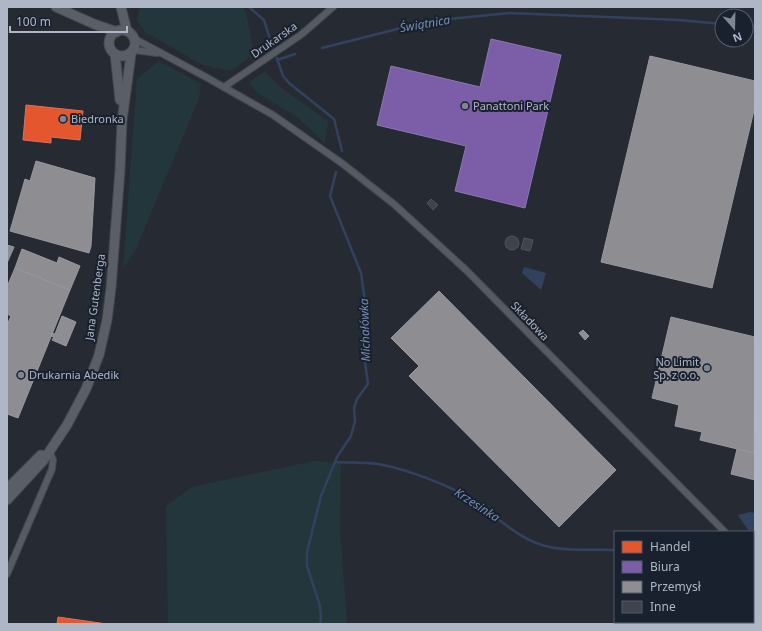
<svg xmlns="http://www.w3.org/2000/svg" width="762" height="631" viewBox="0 0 762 631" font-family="'Noto Sans',sans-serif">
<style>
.green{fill:#23363b}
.water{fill:#32425e}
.shops{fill:#e4572e;stroke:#d4745c}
.offices{fill:#7b5ea7;stroke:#8b78b0}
.industry{fill:#8d8d92;stroke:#9799a2}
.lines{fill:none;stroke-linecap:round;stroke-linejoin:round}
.stream{stroke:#32425e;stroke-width:2.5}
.building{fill:#3f434b;stroke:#4e535c}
.street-casing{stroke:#44474e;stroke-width:8}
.secondary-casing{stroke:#44474e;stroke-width:11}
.street{stroke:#565a62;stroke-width:6}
.secondary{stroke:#5a5e67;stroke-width:9}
.poi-dot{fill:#7f8593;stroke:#19212e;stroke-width:1.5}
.labels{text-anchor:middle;stroke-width:4;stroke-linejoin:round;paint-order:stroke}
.street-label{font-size:11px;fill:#afb6c6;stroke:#19212e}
.poi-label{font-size:11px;fill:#afb6c6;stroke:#19212e;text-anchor:start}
.water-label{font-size:12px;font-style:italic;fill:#758bb0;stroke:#19212e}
</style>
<rect width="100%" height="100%" fill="#262b33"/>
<g class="green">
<path d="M140,7H242L246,13L254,54L230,71L203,65L145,32L137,20Z"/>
<path d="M159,61L201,84L199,98L135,251L123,269L137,79Z"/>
<path d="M265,71L280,87L328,121L325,143L296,116L257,93L249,82Z"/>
<path d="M314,461L341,464L340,528L347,624H168L166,506L192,487Z"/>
</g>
<g class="water">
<path d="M524,267L546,273L541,290L522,273Z"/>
<path d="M750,512L755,513V531L748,530L738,515Z"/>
</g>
<g class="shops">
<path d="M26,105L83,111L80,140L51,137V143L23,140Z"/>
<path d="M58,617L107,624H57Z"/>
</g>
<path class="offices" d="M491,39L561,55L525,208L455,191L466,146L377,125L391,66L480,87Z"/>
<g class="industry">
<path d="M650,56L755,81V106L712,288L601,262Z"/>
<path d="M36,161L95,178L91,246L89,253L10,231L25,179L30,181Z"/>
<path d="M7,245L14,247L7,263Z"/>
<path d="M22,249L57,263L59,257L80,266L70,290L15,268Z"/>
<path d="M15,268L70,290L18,418L7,414V325L11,316L7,314V287Z"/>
<path d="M439,291L616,470L559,527L409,376L419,366L391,338Z"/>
<path d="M62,316L76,322L66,346L52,340L54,337L51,336L52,333L55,334Z"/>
<path d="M671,317L755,337L754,453L700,440L702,432L675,426L679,405L652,398Z"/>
<path d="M583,330L589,336L585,340L579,333Z"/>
<path d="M737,449L754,453L755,449V480L731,474Z"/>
</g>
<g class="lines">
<g class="stream">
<path d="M249,7L264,20L272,46"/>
<path d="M746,26H755"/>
<path d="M322,48L429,21L509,13L679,20L722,24"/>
<path d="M277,58L283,76L289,83L334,119L342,151"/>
<path d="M277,60L295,54"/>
<path d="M335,462C349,463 364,462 378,464C406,469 450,485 474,501C496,516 516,537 542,545C563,552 593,549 615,550"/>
<path d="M320,624L321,617L320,606L307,566V552L321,496L337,457L351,436L355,421L354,408L357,399L368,384L363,347L366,309L361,273L330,196L336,172"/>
</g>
</g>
<g class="building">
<path d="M431,199L438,205L433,210L427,203Z"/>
<circle cx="512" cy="243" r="7"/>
<path d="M524,238L533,240L530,251L521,249Z"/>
</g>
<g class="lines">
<defs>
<g id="street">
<path d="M135,39L204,76L273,115L343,164L395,205L466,270L725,532"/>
<path d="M134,50L157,53"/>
<path d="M224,87L302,34L333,7"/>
<path d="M753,560L755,562"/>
<path d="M7,574L52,469L53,460L49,450"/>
</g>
<g id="secondary">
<path d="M56,7L94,24L117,32"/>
<path d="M121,7L127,31"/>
<circle cx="122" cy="43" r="13"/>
<path d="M115,54L120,100"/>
<path d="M7,489L41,455"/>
<path d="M7,500L43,461L67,425L86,389L99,355L107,320L111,288L120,170L122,121L131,54"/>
</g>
</defs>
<use href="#street" class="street-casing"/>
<use href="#secondary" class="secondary-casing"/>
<use href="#street" class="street"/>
<use href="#secondary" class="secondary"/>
</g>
<g class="poi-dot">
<circle cx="465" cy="106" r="4"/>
<circle cx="63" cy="119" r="4"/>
<circle cx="707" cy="368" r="4"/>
<circle cx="21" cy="375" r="4"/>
</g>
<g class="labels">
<g class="street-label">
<text transform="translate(274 40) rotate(-35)" y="4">Drukarska</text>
<text transform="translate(95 297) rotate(-82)" y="4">Jana Gutenberga</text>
<text transform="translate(530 321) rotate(46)" y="4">Składowa</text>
</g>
<g class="poi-label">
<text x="473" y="110">Panattoni Park</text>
<text x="71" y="123">Biedronka</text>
<text x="699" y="366" text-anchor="end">No Limit<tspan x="699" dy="13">Sp. z o.o.</tspan></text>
<text x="29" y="379">Drukarnia Abedik</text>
</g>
<g class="water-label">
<text transform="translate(425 24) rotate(-10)" y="4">Świątnica</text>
<text transform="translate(365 330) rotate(-92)" y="4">Michałówka</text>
<text transform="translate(477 505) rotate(33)" y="4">Krzesinka</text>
</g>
</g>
<rect width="762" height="631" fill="none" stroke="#afb6c6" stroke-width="16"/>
<rect x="614" y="531" width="140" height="92" fill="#19212e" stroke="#555d6b"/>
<rect x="622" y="541" width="20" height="12" fill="#e4572e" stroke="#555d6b"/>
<text x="650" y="551" font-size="12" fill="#afb6c6">Handel</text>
<rect x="622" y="561" width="20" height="12" fill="#7b5ea7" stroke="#555d6b"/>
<text x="650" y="571" font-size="12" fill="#afb6c6">Biura</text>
<rect x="622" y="581" width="20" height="12" fill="#8d8d92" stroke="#555d6b"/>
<text x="650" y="591" font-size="12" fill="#afb6c6">Przemysł</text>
<rect x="622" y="601" width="20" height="12" fill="#3f434b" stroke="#555d6b"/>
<text x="650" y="611" font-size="12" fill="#afb6c6">Inne</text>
<g transform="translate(734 28) rotate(160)"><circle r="19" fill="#19212e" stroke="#555d6b"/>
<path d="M0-3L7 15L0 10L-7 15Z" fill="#7f8593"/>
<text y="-6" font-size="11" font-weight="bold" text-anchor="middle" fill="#afb6c6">N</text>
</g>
<path d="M10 26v6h117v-6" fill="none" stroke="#afb6c6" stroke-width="2"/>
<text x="16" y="26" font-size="12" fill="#afb6c6" stroke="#19212e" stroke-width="3" paint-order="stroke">100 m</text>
</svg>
